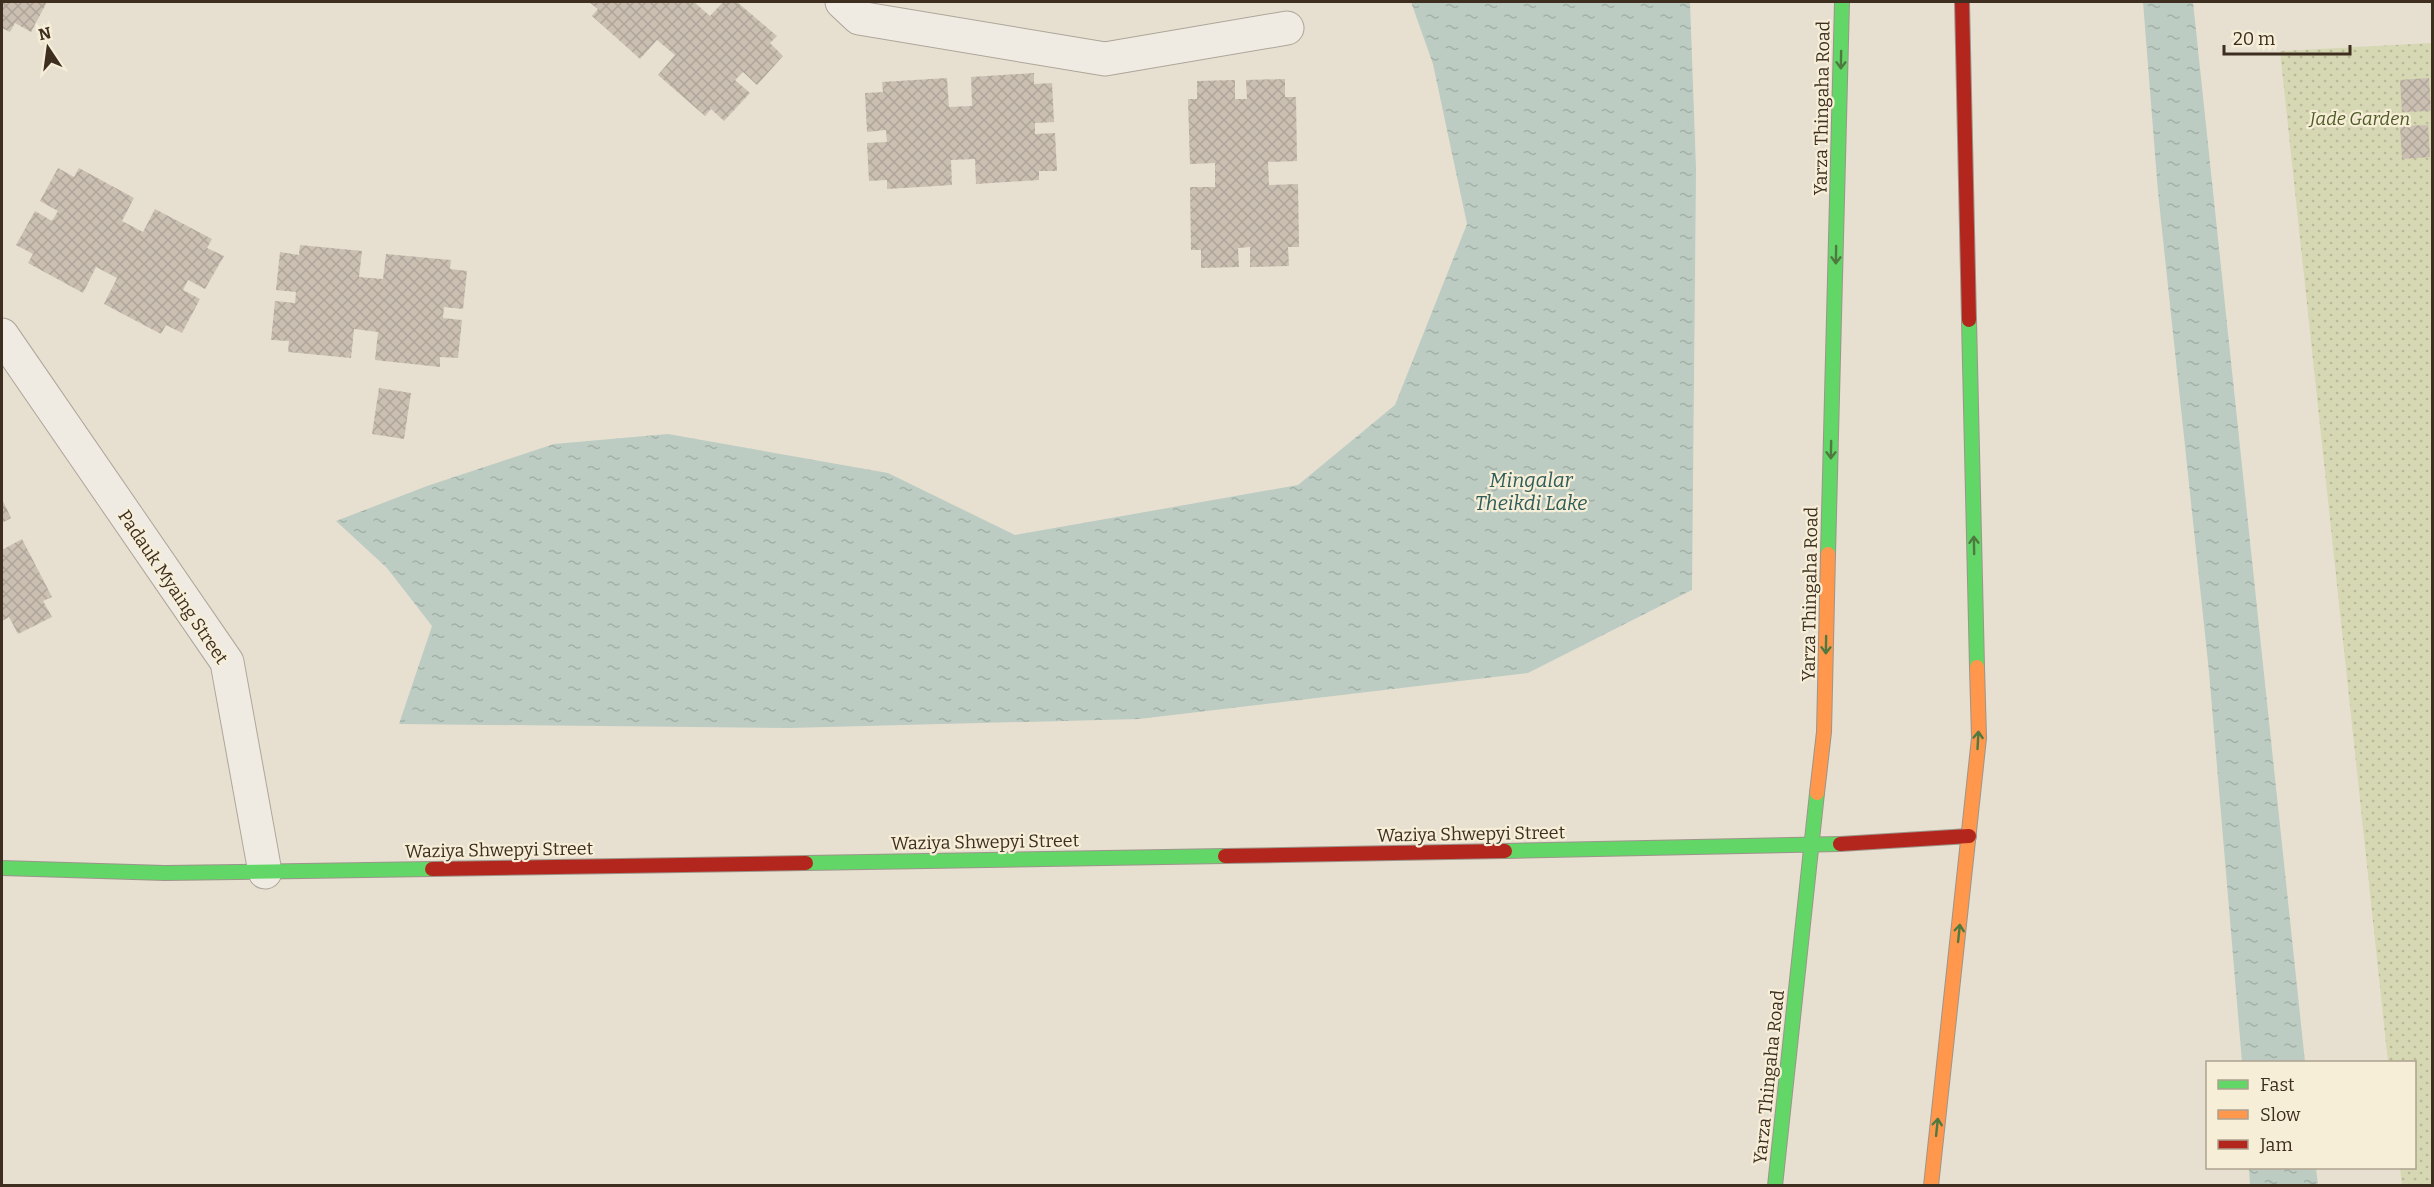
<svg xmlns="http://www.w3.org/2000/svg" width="2434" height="1187" viewBox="0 0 2434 1187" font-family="Bitter,serif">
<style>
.garden{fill:url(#garden-dots)}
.water{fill:url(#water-ripples)}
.building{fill:url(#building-cross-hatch)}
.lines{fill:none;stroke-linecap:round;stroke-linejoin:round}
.street-casing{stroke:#ada599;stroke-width:35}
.fast-casing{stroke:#9c958a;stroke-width:16}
.slow-casing{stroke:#9c958a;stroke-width:16}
.jam-casing{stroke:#9c958a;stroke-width:16}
.street{stroke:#efebe3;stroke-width:33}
.fast{stroke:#63d668;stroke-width:14}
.slow{stroke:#ff974d;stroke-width:14}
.jam{stroke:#b3261e;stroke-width:14}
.oneway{stroke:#4e7a40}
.labels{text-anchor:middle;stroke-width:4.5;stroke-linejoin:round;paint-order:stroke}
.street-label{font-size:18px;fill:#3d2e20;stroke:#f7eed8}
.park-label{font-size:18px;font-style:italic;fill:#4d5a26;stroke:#f7eed8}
.water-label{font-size:20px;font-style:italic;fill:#2f5d5a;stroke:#f7eed8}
</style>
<defs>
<pattern id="garden-dots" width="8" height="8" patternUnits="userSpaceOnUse" patternTransform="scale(1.5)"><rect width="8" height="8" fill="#d6d7b3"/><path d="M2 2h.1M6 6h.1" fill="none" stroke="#b9b99a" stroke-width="1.8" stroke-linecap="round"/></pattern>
<pattern id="water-ripples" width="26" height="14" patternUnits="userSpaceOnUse" patternTransform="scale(1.5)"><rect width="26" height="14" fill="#bcccc2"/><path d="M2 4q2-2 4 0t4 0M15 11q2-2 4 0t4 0" fill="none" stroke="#a2b0a6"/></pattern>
<pattern id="building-cross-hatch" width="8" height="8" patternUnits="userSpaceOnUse" patternTransform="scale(1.5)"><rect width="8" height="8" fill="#cbbfb2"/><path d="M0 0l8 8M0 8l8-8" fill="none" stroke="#afa499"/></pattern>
</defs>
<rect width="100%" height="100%" fill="#e7e0d1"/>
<path class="garden" d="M2432,43V1185H2402L2400,1168H2414V1062H2388L2280,51Z"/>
<g class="water">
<path d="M1411,2H1690L1696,169L1692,590L1528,673L1139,719L789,728L399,724L432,626L387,568L336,521L427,486L554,444L668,434L888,473L1015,535L1298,485L1395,405L1467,224L1433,64Z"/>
<path d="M2143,2H2193L2305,1062H2242L2209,672L2158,192Z"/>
<path d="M2249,1168H2316L2318,1185H2250Z"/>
</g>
<g class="building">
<path d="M2,2H47L31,32L15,23L10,32L2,28Z"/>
<path d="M589,2H694L710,16L723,2H737L777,36L770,43L783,56L757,85L743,72L735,80L750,93L724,121L711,109L705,116L658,75L675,55L657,40L640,59L592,16L598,9Z"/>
<path d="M1034,73V84L1052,83L1054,122L1035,123V134L1055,133L1057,171H1039V180L976,184L975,159L951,160L952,185L887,189V180L869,181L867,143L887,142L886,130L867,132L865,93L883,92L882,82L947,78L949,107L972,106L971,77Z"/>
<path d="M2429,78L2431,111L2402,112L2400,80Z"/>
<path d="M1285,79V97H1296L1297,161L1268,162L1269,185L1298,184L1299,247H1288L1289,266L1250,267V247L1238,248L1239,267L1201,268V250H1191L1190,187H1215V163L1190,164L1188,99H1197V81L1235,80V99H1247L1246,80Z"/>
<path d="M2428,125L2430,157L2402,159L2400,126Z"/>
<path d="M58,168L74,177L79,168L134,198L122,221L143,232L155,209L212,239L207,248L224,256L205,289L188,280L183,290L200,299L182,333L166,325L161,334L104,304L117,278L96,267L83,293L28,263L33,254L16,245L35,211L52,221L58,211L40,201Z"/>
<path d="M300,245L362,251L359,277L383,279L386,254L451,260L450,269L467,271L463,309L444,307L443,318L462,320L458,358L440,357V367L375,360L378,332L354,329L351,358L288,352L289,341L271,340L275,301L295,303L296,292L276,290L280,252L299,255Z"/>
<path d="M379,388L411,393L404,439L372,434Z"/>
<path d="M2,499L11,518L2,523Z"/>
<path d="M22,539L52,597L43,601L52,617L18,634L9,617L2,621V550Z"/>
</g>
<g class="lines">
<defs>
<g id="street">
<path d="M842,2L859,18L1105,59L1287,28"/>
<path d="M2,335L227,662L265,872"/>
</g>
<g id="fast">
<path d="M1969,320L1977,667"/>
<path d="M1828,554L1842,2"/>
<path d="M1505,851L1840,844"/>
<path d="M806,863L1225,856"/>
<path d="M2,868L165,873L432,869"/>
<path d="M1775,1186L1817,793"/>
</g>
<g id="slow">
<path d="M1817,793L1824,732L1828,554"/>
<path d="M1931,1186L1979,738L1977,667"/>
</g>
<g id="jam">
<path d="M1962,2L1969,320"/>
<path d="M1840,844L1969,836"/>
<path d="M1225,856L1505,851"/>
<path d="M432,869L806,863"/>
</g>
</defs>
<use href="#street" class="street-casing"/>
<use href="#fast" class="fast-casing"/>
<use href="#slow" class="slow-casing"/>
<use href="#jam" class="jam-casing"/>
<use href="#street" class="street"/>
<use href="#fast" class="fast"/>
<use href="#slow" class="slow"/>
<use href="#jam" class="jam"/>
</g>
<defs><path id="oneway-shaft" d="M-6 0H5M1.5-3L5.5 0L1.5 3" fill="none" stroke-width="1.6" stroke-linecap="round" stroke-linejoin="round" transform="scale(1.5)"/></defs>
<g class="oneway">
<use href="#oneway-shaft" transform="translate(1841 60) rotate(91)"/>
<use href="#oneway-shaft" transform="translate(1836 255) rotate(91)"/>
<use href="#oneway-shaft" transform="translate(1831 450) rotate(91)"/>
<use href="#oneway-shaft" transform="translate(1974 545) rotate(-91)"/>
<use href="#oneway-shaft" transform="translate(1826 645) rotate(91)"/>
<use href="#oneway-shaft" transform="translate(1978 740) rotate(-87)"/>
<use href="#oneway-shaft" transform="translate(1959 933) rotate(-84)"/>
<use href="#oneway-shaft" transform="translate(1937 1127) rotate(-84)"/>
</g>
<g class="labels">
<g class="street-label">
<text transform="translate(1822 108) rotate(-89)" y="6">Yarza Thingaha Road</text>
<text transform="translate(173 587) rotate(56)" y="6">Padauk Myaing Street</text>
<text transform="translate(1810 594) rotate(-89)" y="6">Yarza Thingaha Road</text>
<text transform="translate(1471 834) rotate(-1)" y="6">Waziya Shwepyi Street</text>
<text transform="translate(985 842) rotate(-1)" y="6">Waziya Shwepyi Street</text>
<text transform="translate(499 850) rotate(-1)" y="6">Waziya Shwepyi Street</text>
<text transform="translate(1769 1077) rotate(-84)" y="6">Yarza Thingaha Road</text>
</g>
<g class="park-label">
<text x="2360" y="125">Jade Garden</text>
</g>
<g class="water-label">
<text x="1531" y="487">Mingalar<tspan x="1531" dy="23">Theikdi Lake</tspan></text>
</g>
</g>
<rect width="2434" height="1187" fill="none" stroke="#3d2e20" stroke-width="6"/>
<rect x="2206" y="1061" width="210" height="108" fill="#f7eed8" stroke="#ada18e" stroke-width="1.5"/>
<rect x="2218" y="1080" width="30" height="9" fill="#63d668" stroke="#ada18e" stroke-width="1.5"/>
<text x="2260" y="1091" font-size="18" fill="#3d2e20">Fast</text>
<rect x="2218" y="1110" width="30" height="9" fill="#ff974d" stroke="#ada18e" stroke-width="1.5"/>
<text x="2260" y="1121" font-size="18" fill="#3d2e20">Slow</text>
<rect x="2218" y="1140" width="30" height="9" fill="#b3261e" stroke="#ada18e" stroke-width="1.5"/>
<text x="2260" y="1151" font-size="18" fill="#3d2e20">Jam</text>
<g transform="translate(48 48) rotate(347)" stroke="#f7eed8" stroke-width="4.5" paint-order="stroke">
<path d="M0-4.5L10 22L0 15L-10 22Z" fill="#3d2e20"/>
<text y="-9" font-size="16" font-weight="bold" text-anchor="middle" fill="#3d2e20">N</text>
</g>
<path d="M2224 45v9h126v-9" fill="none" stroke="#3d2e20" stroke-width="3"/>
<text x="2233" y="45" font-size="18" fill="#3d2e20" stroke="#f7eed8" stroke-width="4.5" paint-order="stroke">20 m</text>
</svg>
